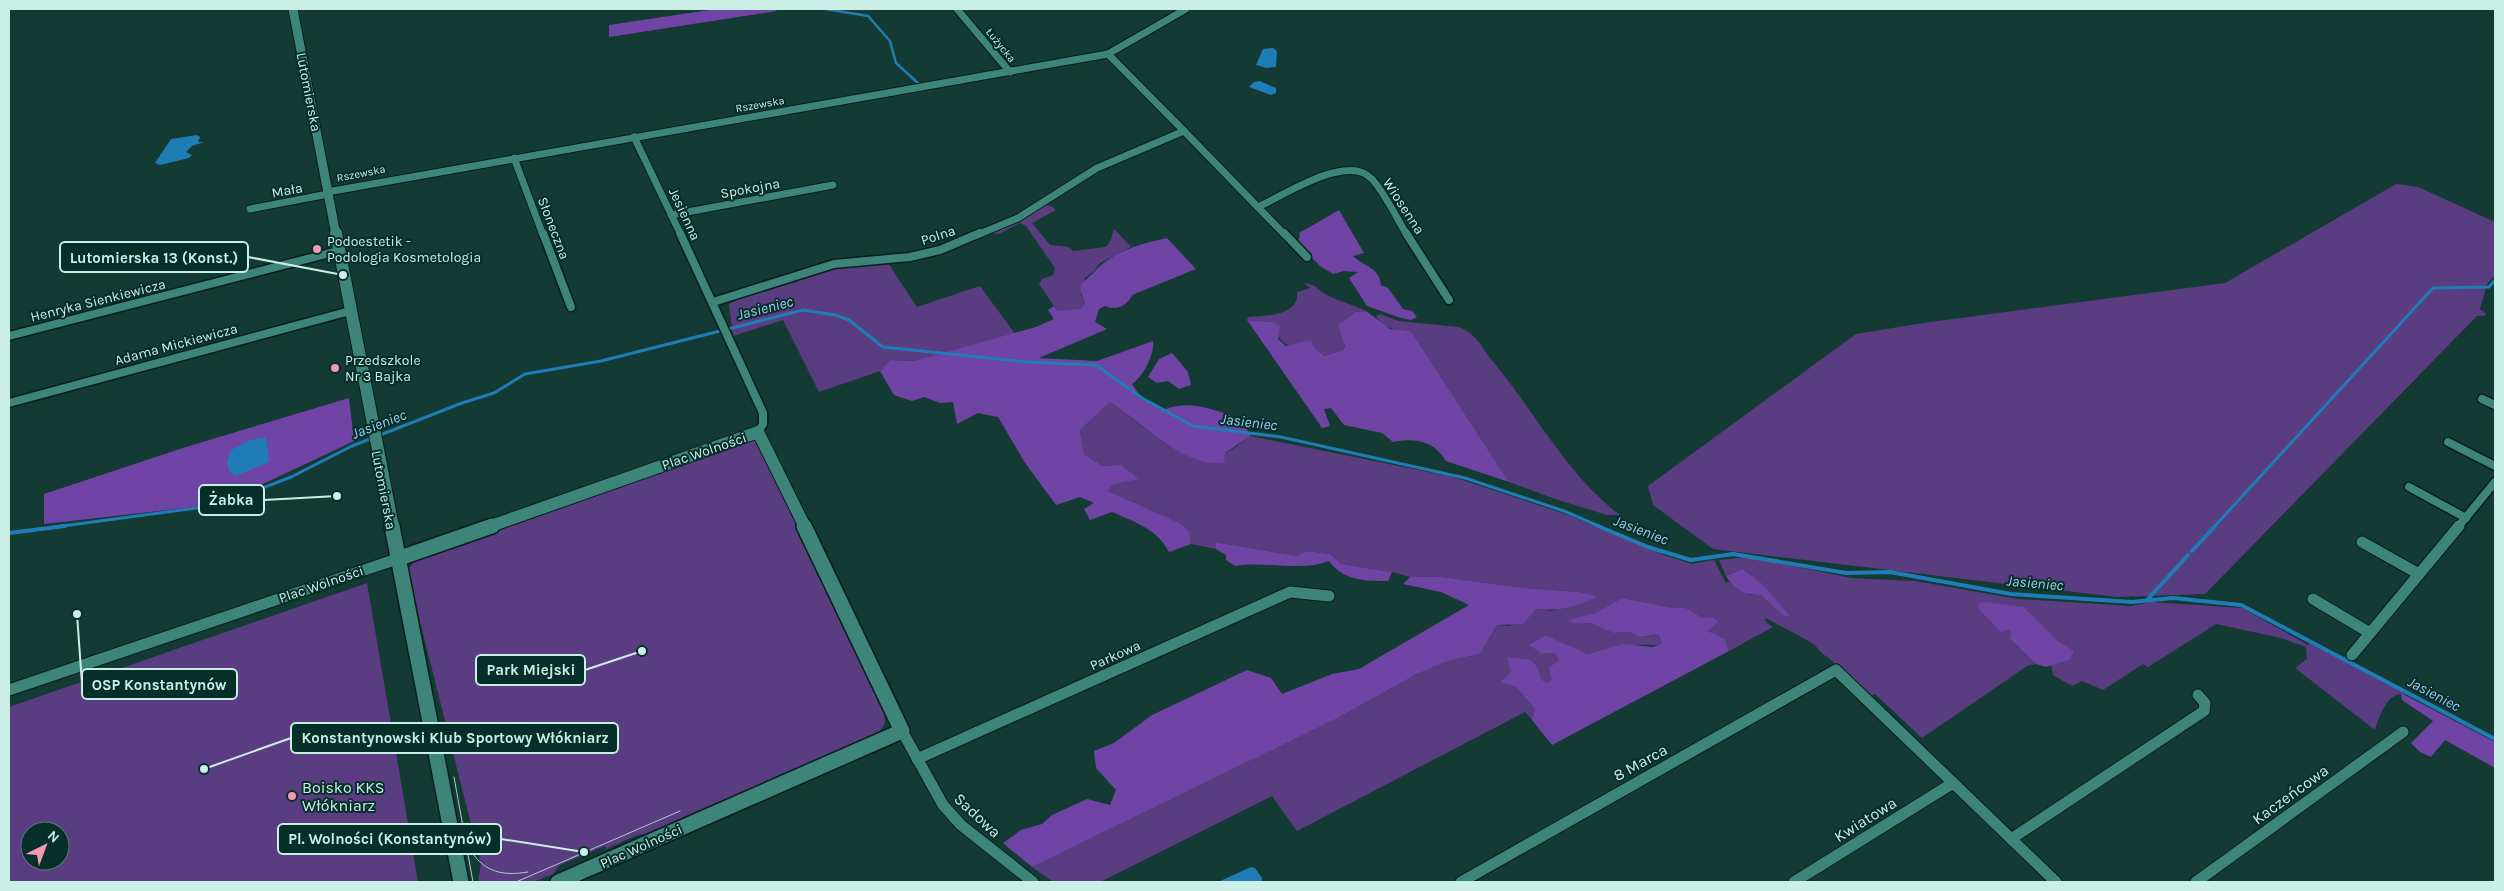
<svg xmlns="http://www.w3.org/2000/svg" width="2504" height="891" viewBox="0 0 2504 891" font-family="Karla,sans-serif">
<style>
.green{fill:#5a3d81;fill-rule:evenodd}
.forest{fill:#6f44a4}
.water{fill:#1f7cb5}
.lines{fill:none;stroke-linecap:round;stroke-linejoin:round}
.stream-far2{stroke:#1f7cb5;stroke-width:2.5}
.stream-far1{stroke:#1f7cb5;stroke-width:3}
.stream{stroke:#1f7cb5;stroke-width:4}
.street-far2-casing{stroke:#081f1b;stroke-width:9}
.street-far1-casing{stroke:#081f1b;stroke-width:11}
.street-casing{stroke:#081f1b;stroke-width:13}
.secondary-far2-casing{stroke:#081f1b;stroke-width:11}
.secondary-far1-casing{stroke:#081f1b;stroke-width:14}
.secondary-casing{stroke:#081f1b;stroke-width:18}
.street-far2{stroke:#3d8479;stroke-width:7}
.street-far1{stroke:#3d8479;stroke-width:8}
.street{stroke:#3d8479;stroke-width:11}
.secondary-far2{stroke:#3d8479;stroke-width:9}
.secondary-far1{stroke:#3d8479;stroke-width:12}
.secondary{stroke:#3d8479;stroke-width:15}
.tram{stroke:#abcfc8;stroke-width:1}
.poi-dot{fill:#f19ab2;stroke:#072f2a;stroke-width:2}
.labels{text-anchor:middle;stroke-width:4;stroke-linejoin:round;paint-order:stroke}
.far-street-label{font-size:11px;fill:#cbeee7;stroke:#072f2a}
.street-label{font-size:14px;fill:#cbeee7;stroke:#072f2a}
.poi-label{font-size:14px;fill:#cbeee7;stroke:#072f2a;text-anchor:start}
.water-label{font-size:15px;font-style:italic;fill:#9dcdf2;stroke:#072f2a}
.near-street-label{font-size:16px;fill:#cbeee7;stroke:#072f2a}
.near-poi-label{font-size:16px;fill:#cbeee7;stroke:#072f2a;text-anchor:start}
.leader{fill:none;stroke:#cbeee7;stroke-width:2}
.callout-dot{fill:#cbeee7;stroke:#072f2a;stroke-width:2}
.callout{fill:#072f2a;stroke:#cbeee7;stroke-width:2}
.callout-label{font-size:15px;text-anchor:middle;font-weight:bold;fill:#cbeee7}
</style>
<rect width="100%" height="100%" fill="#143a34"/>
<g class="green">
<path d="M2396,184L2418,187L2495,222V275L2487,284L2480,309L2486,314L2484,316H2477L2205,594L2117,597L1713,549L1653,505L1648,486L1856,334L1923,323L2225,283Z"/>
<path d="M1046,205L1053,207L1056,210L1032,223L1050,245L1069,247L1073,251L1106,247L1111,240L1114,229L1131,247L1100,263L1094,271L1085,278L1081,295L1085,303L1082,308L1058,311C1052,303 1045,293 1039,284L1042,279L1053,275L1055,268L1026,226L1020,223L999,234L991,233Z"/>
<path d="M888,263L917,307L980,286L1015,334L914,361L890,360L880,371L819,392L783,320L733,336L729,304L746,295L843,266Z"/>
<path d="M1304,283C1316,283 1319,292 1329,296C1341,302 1354,305 1366,311L1356,312L1343,350L1324,356L1314,347C1287,346 1282,349 1272,322L1247,320L1248,317C1264,316 1300,316 1297,292L1310,288Z"/>
<path d="M1380,314L1399,321L1458,327C1477,333 1483,350 1495,364C1536,414 1568,476 1620,515H1607L1558,500L1509,482L1411,331C1396,330 1385,330 1376,316Z"/>
<path d="M1110,402C1145,424 1178,468 1224,453C1233,451 1242,441 1250,436L1453,477L1568,515L1664,555L1692,564L1714,560L1726,583L1729,582L1751,595H1761L1785,616L1742,569L1726,576L1719,560L1748,557L1851,578L1915,581L2018,599L2131,606L2151,602L2242,608L2308,645L2311,643L2408,695C2388,689 2380,715 2375,730L2295,668L2307,659L2306,647L2281,638L2216,624L2148,667L2143,664L2103,690L2082,681L2072,686L2053,675L2051,665L2070,660L2073,651L2058,641L2024,607L2000,605L2008,630L2013,633L2009,638L2036,664L2027,666L1922,738L1875,694L1869,697L1828,657C1820,654 1818,646 1810,642C1796,633 1781,627 1766,618L1764,620L1773,627L1729,651L1725,639L1708,631L1703,618L1684,607L1674,608L1622,598L1595,613L1568,620L1574,623H1590L1613,633L1630,632L1641,637L1658,634L1662,643C1653,647 1649,644 1639,645C1622,645 1604,649 1588,654L1546,635L1541,653H1554L1559,660L1552,679L1548,683L1542,680L1538,668L1508,657L1512,673L1501,682L1516,687L1535,709L1532,720L1525,712L1297,831L1272,796L1100,882H1053L1032,867L1336,719L1417,674L1448,661L1480,654L1497,625L1510,626L1536,609L1551,611L1598,596L1580,592L1524,588L1442,577H1410L1392,572L1341,564L1330,554L1307,551L1297,556L1215,542L1216,549L1191,544L1189,532L1182,524L1108,491L1112,485L1138,479L1112,465L1103,466L1084,454L1080,430Z"/>
<path d="M744,440L755,441L760,446L884,709L885,723L876,737L646,834L637,835L606,849L605,846L560,865L553,874L533,882H478L481,864L407,570L420,556Z"/>
<path d="M367,583L418,882H9V707ZM30,831H60V861H30Z"/>
</g>
<g class="forest">
<path d="M716,9H775L777,11L609,37V25Z"/>
<path d="M1339,210L1364,253L1353,256C1365,267 1379,267 1381,285L1388,288L1403,309L1412,311L1417,317L1411,320L1401,318L1367,306L1349,278L1358,272L1344,271L1333,274L1320,266L1297,243L1300,236L1299,233Z"/>
<path d="M1167,238L1196,269L1132,295C1127,306 1117,311 1105,306L1099,309L1095,322L1107,329L1039,358L1097,361L1153,341C1155,354 1143,377 1132,384L1142,399L1166,409C1187,400 1212,409 1233,416L1234,424L1247,429L1250,436L1225,453L1224,463C1182,467 1143,423 1110,402L1080,430L1084,454L1103,466L1121,465L1139,479L1112,485L1108,491L1182,524L1189,532L1191,544L1169,552C1157,529 1135,522 1112,512L1090,520L1084,509L1094,503L1080,497L1056,505L1025,463L998,417L978,413L957,424L953,402L940,403L924,397L912,401L894,395L880,371L890,360L914,361L1036,327L1054,319L1048,310L1054,306L1058,311L1082,308L1085,303C1076,283 1083,284 1095,271C1113,251 1141,244 1167,238Z"/>
<path d="M1366,311L1390,329L1411,331L1509,482L1446,461C1433,440 1415,438 1393,442L1382,433L1344,425L1331,408L1324,409L1330,426L1322,428L1247,320L1272,322L1280,326L1278,339L1286,346L1311,340L1314,347L1324,356L1343,350L1345,346L1338,325L1356,312Z"/>
<path d="M1172,353L1188,372L1191,385L1179,389L1168,381L1157,383L1148,377L1159,359Z"/>
<path d="M349,398L354,441L221,504L44,524V494L186,447Z"/>
<path d="M1215,542L1297,556L1307,551L1330,554L1341,564L1392,572L1388,581C1366,581 1343,581 1329,561C1300,572 1266,561 1235,566L1226,560V555L1216,549Z"/>
<path d="M1742,569L1761,583L1790,616H1784L1761,595C1747,596 1733,589 1726,576Z"/>
<path d="M1410,577H1442L1524,588L1580,592L1598,596C1577,606 1560,612 1536,609L1523,624L1497,625L1480,654L1448,661L1417,674L1336,719L1032,867L1003,843L1021,830L1042,824L1052,815L1087,799L1110,805L1116,790L1096,768L1094,751L1114,743L1152,715L1247,670L1271,678L1282,694L1332,674L1359,669L1469,605L1441,592L1403,584Z"/>
<path d="M1622,598L1674,608L1684,607L1703,618L1713,617L1718,622L1708,631L1725,639L1729,651L1552,745L1532,720L1535,709L1516,687L1500,682L1511,673L1507,657L1531,660L1538,668L1542,680L1548,683L1552,679L1549,668L1559,660L1554,653H1541L1529,645L1546,635L1588,654L1623,644L1653,647L1662,643L1658,634L1640,637L1630,632L1613,633L1590,623H1574L1567,620L1595,613Z"/>
<path d="M1985,602L2024,607L2058,641L2074,651L2070,660L2046,667L2036,664L2009,638L2012,633L2008,630L2001,632L1978,608L1979,603Z"/>
<path d="M2401,693L2495,742V768L2445,740L2431,757L2420,752L2411,743L2433,721L2402,700Z"/>
</g>
<g class="water">
<path d="M1273,48L1277,51L1276,67L1266,68L1256,65L1263,49Z"/>
<path d="M1260,81L1276,88V93L1271,95L1249,87L1254,82Z"/>
<path d="M197,135L200,137L198,142H204L192,146L186,152L192,155L189,158L160,165L155,163L171,139Z"/>
<path d="M266,437L269,462L236,476L229,471L227,462L231,450L250,440Z"/>
<path d="M1251,867L1255,868L1262,878V882H1218Z"/>
</g>
<g class="lines">
<path class="stream-far2" d="M826,9L868,16L890,41L896,63L918,83"/>
<g class="stream-far1">
<path d="M55,527L219,505L291,477L352,446L462,403L494,393L525,374L601,361L803,310L835,315L849,320L883,347L1027,362L1096,365L1142,398L1193,426L1281,437L1465,478L1564,511L1601,527"/>
<path d="M2214,527L2433,288L2489,287L2495,280"/>
</g>
<g class="stream">
<path d="M1598,526L1648,547L1691,560L1733,554L1846,573L1890,572L2011,594L2132,602L2173,598L2241,605L2495,739"/>
<path d="M9,533L65,526"/>
<path d="M2192,551L2215,526"/>
<path d="M2148,599L2188,555"/>
</g>
<defs>
<g id="street-far2">
<path d="M957,9L1010,72"/>
<path d="M1184,131L1285,235"/>
<path d="M634,137L681,235"/>
<path d="M514,158L543,235"/>
<path d="M327,192L1108,54L1186,9"/>
<path d="M1258,207C1283,196 1348,152 1372,179C1386,195 1396,217 1407,235"/>
<path d="M250,209L328,194"/>
<path d="M671,215L833,185"/>
<path d="M977,235L1018,218L1097,168L1184,131L1108,54"/>
</g>
<g id="street-far1">
<path d="M543,233L571,307"/>
<path d="M680,233L763,413V424L758,432"/>
<path d="M1284,233L1307,257"/>
<path d="M1406,233L1449,300"/>
<path d="M713,302L834,264L910,257L940,250L980,233"/>
<path d="M9,336L338,251"/>
<path d="M2482,399L2495,405"/>
<path d="M9,403L350,311"/>
<path d="M2448,442L2495,466"/>
<path d="M2409,487L2466,518"/>
<path d="M2458,527L2495,482"/>
</g>
<g id="street">
<path d="M2362,542L2419,574"/>
<path d="M2313,599L2370,633"/>
<path d="M2352,655L2459,526"/>
<path d="M9,690L397,559"/>
<path d="M902,731L943,805L961,825L1033,882"/>
<path d="M917,759L1290,592L1329,596"/>
<path d="M2011,839L2204,711L2205,703L2198,695"/>
<path d="M1461,882L1836,670L2056,882"/>
<path d="M1794,882L1953,783"/>
<path d="M2196,882L2403,732"/>
</g>
<path id="secondary-far2" d="M293,9L336,235"/>
<g id="secondary-far1">
<path d="M336,233L393,527"/>
<path d="M488,527L758,432L805,527"/>
</g>
<g id="secondary">
<path d="M392,526L461,882"/>
<path d="M397,559L492,526"/>
<path d="M558,882L902,731L804,526"/>
</g>
</defs>
<use href="#street-far2" class="street-far2-casing"/>
<use href="#street-far1" class="street-far1-casing"/>
<use href="#street" class="street-casing"/>
<use href="#secondary-far2" class="secondary-far2-casing"/>
<use href="#secondary-far1" class="secondary-far1-casing"/>
<use href="#secondary" class="secondary-casing"/>
<use href="#street-far2" class="street-far2"/>
<use href="#street-far1" class="street-far1"/>
<use href="#street" class="street"/>
<use href="#secondary-far2" class="secondary-far2"/>
<use href="#secondary-far1" class="secondary-far1"/>
<use href="#secondary" class="secondary"/>
<g class="tram">
<path d="M454,777L473,882"/>
<path d="M471,851C485,873 504,876 528,872"/>
<path d="M516,882L680,811"/>
</g>
</g>
<g class="poi-dot">
<circle cx="317" cy="249" r="5"/>
<circle cx="335" cy="368" r="5"/>
<circle cx="292" cy="796" r="5"/>
</g>
<g class="labels">
<g class="far-street-label">
<text transform="translate(1001 45) rotate(51)" y="4">Łużycka</text>
<text transform="translate(760 104) rotate(-10)" y="4">Rszewska</text>
<text transform="translate(361 173) rotate(-11)" y="4">Rszewska</text>
</g>
<g class="street-label">
<text transform="translate(309 92) rotate(79)" y="5">Lutomierska</text>
<text transform="translate(750 188) rotate(-10)" y="5">Spokojna</text>
<text transform="translate(287 190) rotate(-10)" y="5">Mała</text>
<text transform="translate(1404 206) rotate(57)" y="5">Wiosenna</text>
<text transform="translate(685 214) rotate(65)" y="5">Jesienna</text>
<text transform="translate(554 228) rotate(69)" y="5">Słoneczna</text>
<text transform="translate(938 235) rotate(-18)" y="5">Polna</text>
<text transform="translate(98 300) rotate(-14)" y="5">Henryka Sienkiewicza</text>
<text transform="translate(176 344) rotate(-15)" y="5">Adama Mickiewicza</text>
<text transform="translate(704 451) rotate(-19)" y="5">Plac Wolności</text>
<text transform="translate(384 490) rotate(79)" y="5">Lutomierska</text>
<text transform="translate(321 584) rotate(-19)" y="5">Plac Wolności</text>
<text transform="translate(1115 655) rotate(-24)" y="5">Parkowa</text>
<text transform="translate(641 846) rotate(-24)" y="5">Plac Wolności</text>
</g>
<g class="poi-label">
<text x="327" y="246">Podoestetik -<tspan x="327" dy="16">Podologia Kosmetologia</tspan></text>
<text x="345" y="365">Przedszkole<tspan x="345" dy="16">Nr 3 Bajka</tspan></text>
</g>
<g class="water-label">
<text transform="translate(765 308) rotate(-14)" y="5">Jasieniec</text>
<text transform="translate(1249 422) rotate(7)" y="5">Jasieniec</text>
<text transform="translate(379 424) rotate(-21)" y="5">Jasieniec</text>
<text transform="translate(1641 530) rotate(21)" y="5">Jasieniec</text>
<text transform="translate(2035 583) rotate(5)" y="5">Jasieniec</text>
<text transform="translate(2434 694) rotate(28)" y="5">Jasieniec</text>
</g>
<g class="near-street-label">
<text transform="translate(1640 762) rotate(-29)" y="6">8 Marca</text>
<text transform="translate(2290 794) rotate(-36)" y="6">Kaczeńcowa</text>
<text transform="translate(978 815) rotate(43)" y="6">Sadowa</text>
<text transform="translate(1865 819) rotate(-32)" y="6">Kwiatowa</text>
</g>
<g class="near-poi-label">
<text x="302" y="793">Boisko KKS<tspan x="302" dy="18">Włókniarz</tspan></text>
</g>
</g>
<path class="leader" d="M343 275L248 257M337 496L264 500M642 651L585 670M77 614L82 684M204 769L291 738M584 852L501 839"/>
<g class="callout-dot">
<circle cx="343" cy="275" r="5"/>
<circle cx="337" cy="496" r="5"/>
<circle cx="642" cy="651" r="5"/>
<circle cx="77" cy="614" r="5"/>
<circle cx="204" cy="769" r="5"/>
<circle cx="584" cy="852" r="5"/>
</g>
<g class="callout">
<rect x="60" y="242" width="188" height="30" rx="5"/>
<rect x="199" y="485" width="65" height="30" rx="5"/>
<rect x="476" y="655" width="109" height="30" rx="5"/>
<rect x="82" y="669" width="155" height="30" rx="5"/>
<rect x="291" y="723" width="327" height="30" rx="5"/>
<rect x="278" y="824" width="223" height="30" rx="5"/>
</g>
<g class="callout-label">
<text x="154" y="263">Lutomierska 13 (Konst.)</text>
<text x="231" y="505">Żabka</text>
<text x="531" y="675">Park Miejski</text>
<text x="159" y="690">OSP Konstantynów</text>
<text x="455" y="743">Konstantynowski Klub Sportowy Włókniarz</text>
<text x="390" y="844">Pl. Wolności (Konstantynów)</text>
</g>
<rect width="2504" height="891" fill="none" stroke="#cbeee7" stroke-width="20"/>
<g transform="translate(45 846) rotate(42)"><circle r="24" fill="#072f2a" stroke="#557b76"/>
<path d="M0-4L9 19L0 12L-9 19Z" fill="#f19ab2"/>
<text y="-8" font-size="14" font-weight="bold" text-anchor="middle" fill="#cbeee7">N</text>
</g>
</svg>
